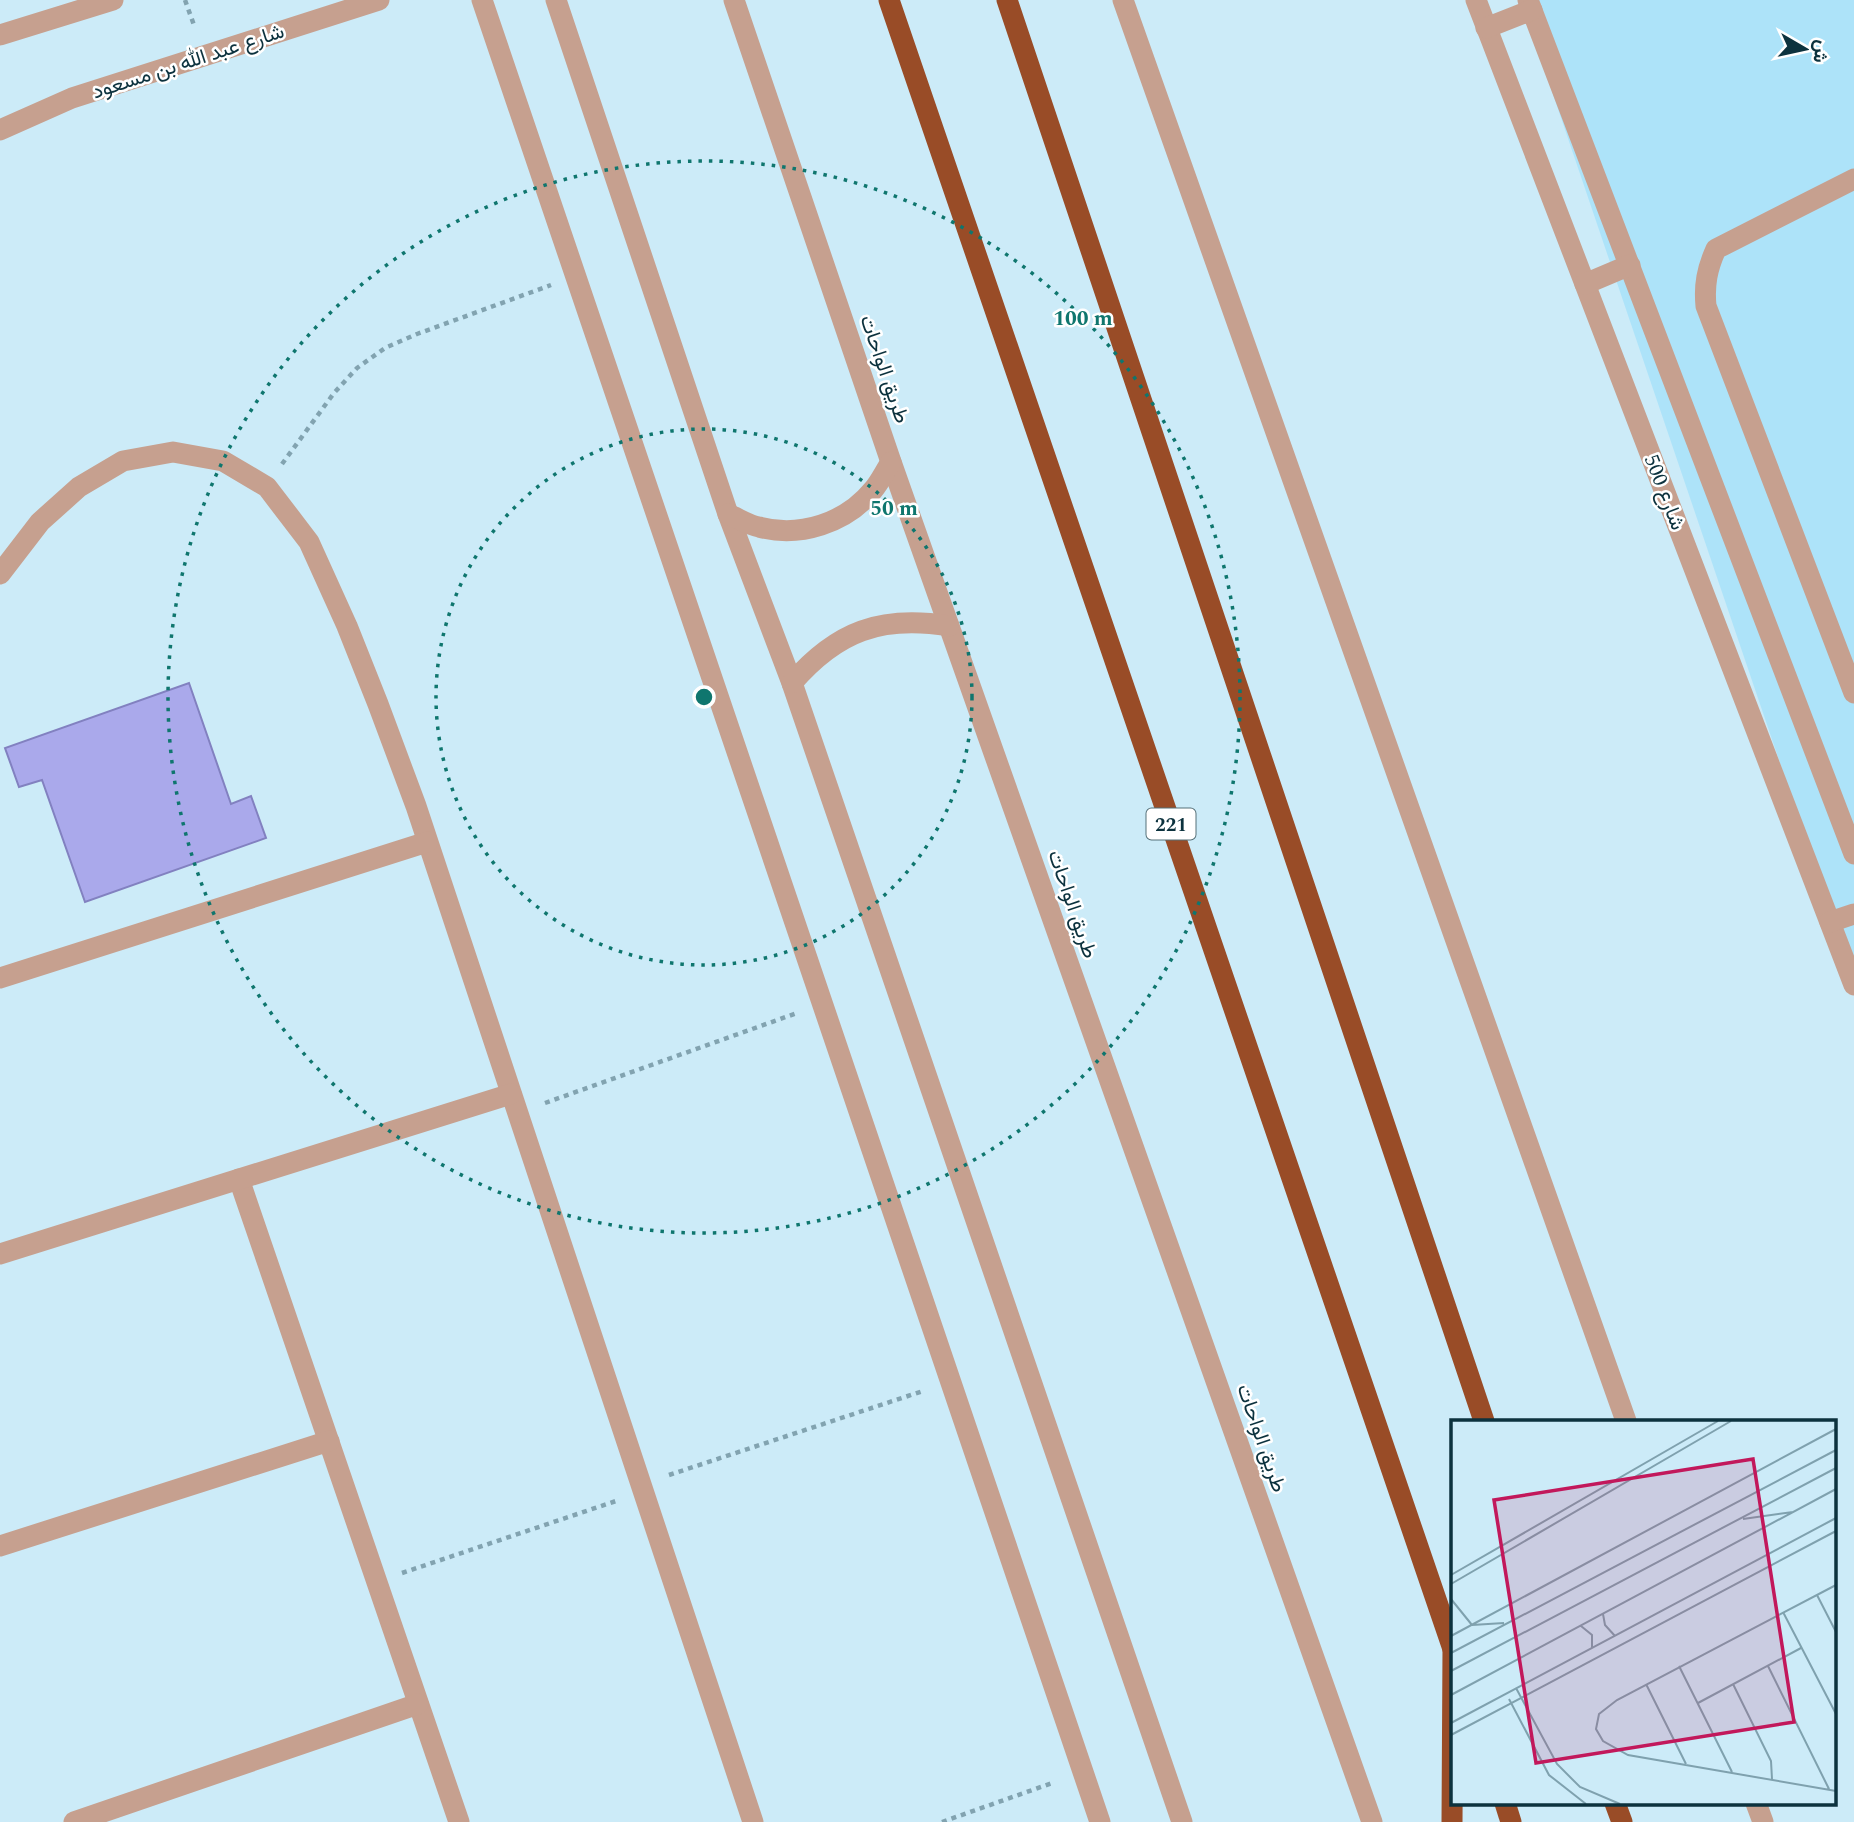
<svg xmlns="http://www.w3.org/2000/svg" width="1854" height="1822" viewBox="0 0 1854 1822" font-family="Spectral,Vazirmatn,serif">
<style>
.built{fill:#ade3f9}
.building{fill:#aaa9eb;stroke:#8281c0;stroke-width:2}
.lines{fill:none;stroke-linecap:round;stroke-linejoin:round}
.path{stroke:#82a3b0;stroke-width:4.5;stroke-dasharray:5 5;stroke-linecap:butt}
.minor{stroke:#c6a08f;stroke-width:21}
.highway{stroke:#994c27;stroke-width:21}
.ring{fill:none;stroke:#0f766e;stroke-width:3.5;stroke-dasharray:3.5 7}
.labels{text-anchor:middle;stroke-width:5;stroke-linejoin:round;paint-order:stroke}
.shield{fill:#fff;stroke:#557078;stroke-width:2}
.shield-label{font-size:19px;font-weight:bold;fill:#0c323e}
.street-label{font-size:21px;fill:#0c323e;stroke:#fff}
.inset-road{fill:none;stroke:#7fa1ae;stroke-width:2}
.view{fill:#c2185b;fill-opacity:0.15;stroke:#c2185b;stroke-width:3.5}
.inset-edge{fill:none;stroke:#0c323e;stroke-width:3.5}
.centre{fill:#0f766e;stroke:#fff;stroke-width:3.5}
.ring-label{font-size:21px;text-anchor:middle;font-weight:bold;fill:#0f766e;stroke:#fff;stroke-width:5;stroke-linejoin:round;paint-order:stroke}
</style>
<rect width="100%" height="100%" fill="#ccebf8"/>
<path class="built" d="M1521,0H1854V981Z"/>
<path class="building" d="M189,683L231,804L251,796L266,838L85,902L42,780L19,787L5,748Z"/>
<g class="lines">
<g class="path">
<path d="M185,0L195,28"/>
<path d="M282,464L334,393L357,368L385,348L417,334L551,285"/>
<path d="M545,1103L797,1013"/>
<path d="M669,1475L923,1391"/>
<path d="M402,1573L616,1501"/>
<path d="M942,1822L1055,1782"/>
</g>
<g class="minor">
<path d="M482,0L1100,1822"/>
<path d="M556,0L728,514L792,683L1182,1822"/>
<path d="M734,0L891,462L1372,1822"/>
<path d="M1123,0L1626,1421"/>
<path d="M1476,0L1854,985"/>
<path d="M1528,0L1854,854"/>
<path d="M1486,28L1532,10"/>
<path d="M0,35L113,0"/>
<path d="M0,130L72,98L379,0"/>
<path d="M1854,179L1716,249C1707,269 1704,285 1706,306L1854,693"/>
<path d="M1585,284L1630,265"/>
<path d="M728,514C738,518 748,525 759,527C800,538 846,523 873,490C880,482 885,471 891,462"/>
<path d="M0,574L40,522L79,487L123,461L173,452L223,461L267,487L309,542L347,626L378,704L416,806L753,1822"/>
<path d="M792,683C837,631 881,615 949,626"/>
<path d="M1830,922L1854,914"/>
<path d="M0,978L427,842"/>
<path d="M239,1179L459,1822"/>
<path d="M0,1254L511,1094"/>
<path d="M0,1546L329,1441"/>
<path d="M1756,1803L1763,1822"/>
<path d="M74,1822L418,1704"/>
</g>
<g class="highway">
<path d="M889,0L1453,1649"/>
<path d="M1007,0L1484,1421"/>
<path d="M1505,1803L1511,1822"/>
<path d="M1615,1803L1622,1822"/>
<path d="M1452,1822L1453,1648"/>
</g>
</g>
<g class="ring">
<circle cx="704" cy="697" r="268"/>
<circle cx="704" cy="697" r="536"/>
</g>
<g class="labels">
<rect class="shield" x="1146.5" y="808.5" width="49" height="31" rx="5"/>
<g class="shield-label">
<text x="1171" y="831">221</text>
</g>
<g class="street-label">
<text transform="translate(188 61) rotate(-18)" y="7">شارع عبد الله بن مسعود</text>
<text transform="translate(885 369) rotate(71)" y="7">طريق الواحات</text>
<text transform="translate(1665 492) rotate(69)" y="7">شارع 500</text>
<text transform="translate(1073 904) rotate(71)" y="7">طريق الواحات</text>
<text transform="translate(1262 1438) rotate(71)" y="7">طريق الواحات</text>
</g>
</g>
<g transform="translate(1451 1420)">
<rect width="385" height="385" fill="#ccebf8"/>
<path class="inset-road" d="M292,99L342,92M0,155L267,1M0,164L280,1M385,165L166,280L148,294L145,309L152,321L177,335L385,371M366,175L385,212M0,179L21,205M332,192L385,294M152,194L154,205L164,216M21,205L53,203M130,206L141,215V228M0,216L385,9M0,233L385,30M228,246L281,352M317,246L378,369M0,251L385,48M195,264L235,344M282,264L320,341L321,359M65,268L106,344L129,367L169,384M0,275L385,69M58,279L98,355L135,384M247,283L350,228M0,303L385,98M0,315L385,111"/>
<path class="view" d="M302,39L343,302L85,343L43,80Z"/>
<rect width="385" height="385" class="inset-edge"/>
</g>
<circle cx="704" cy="697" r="10" class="centre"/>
<g class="ring-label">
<text x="1083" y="325">100 m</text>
<text x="894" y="515">50 m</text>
</g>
<g transform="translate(1805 49) rotate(99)" stroke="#ffffff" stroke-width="5" paint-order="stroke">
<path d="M0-5L12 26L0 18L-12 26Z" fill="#0c323e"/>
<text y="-10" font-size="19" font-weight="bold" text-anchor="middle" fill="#0c323e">ش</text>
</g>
</svg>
